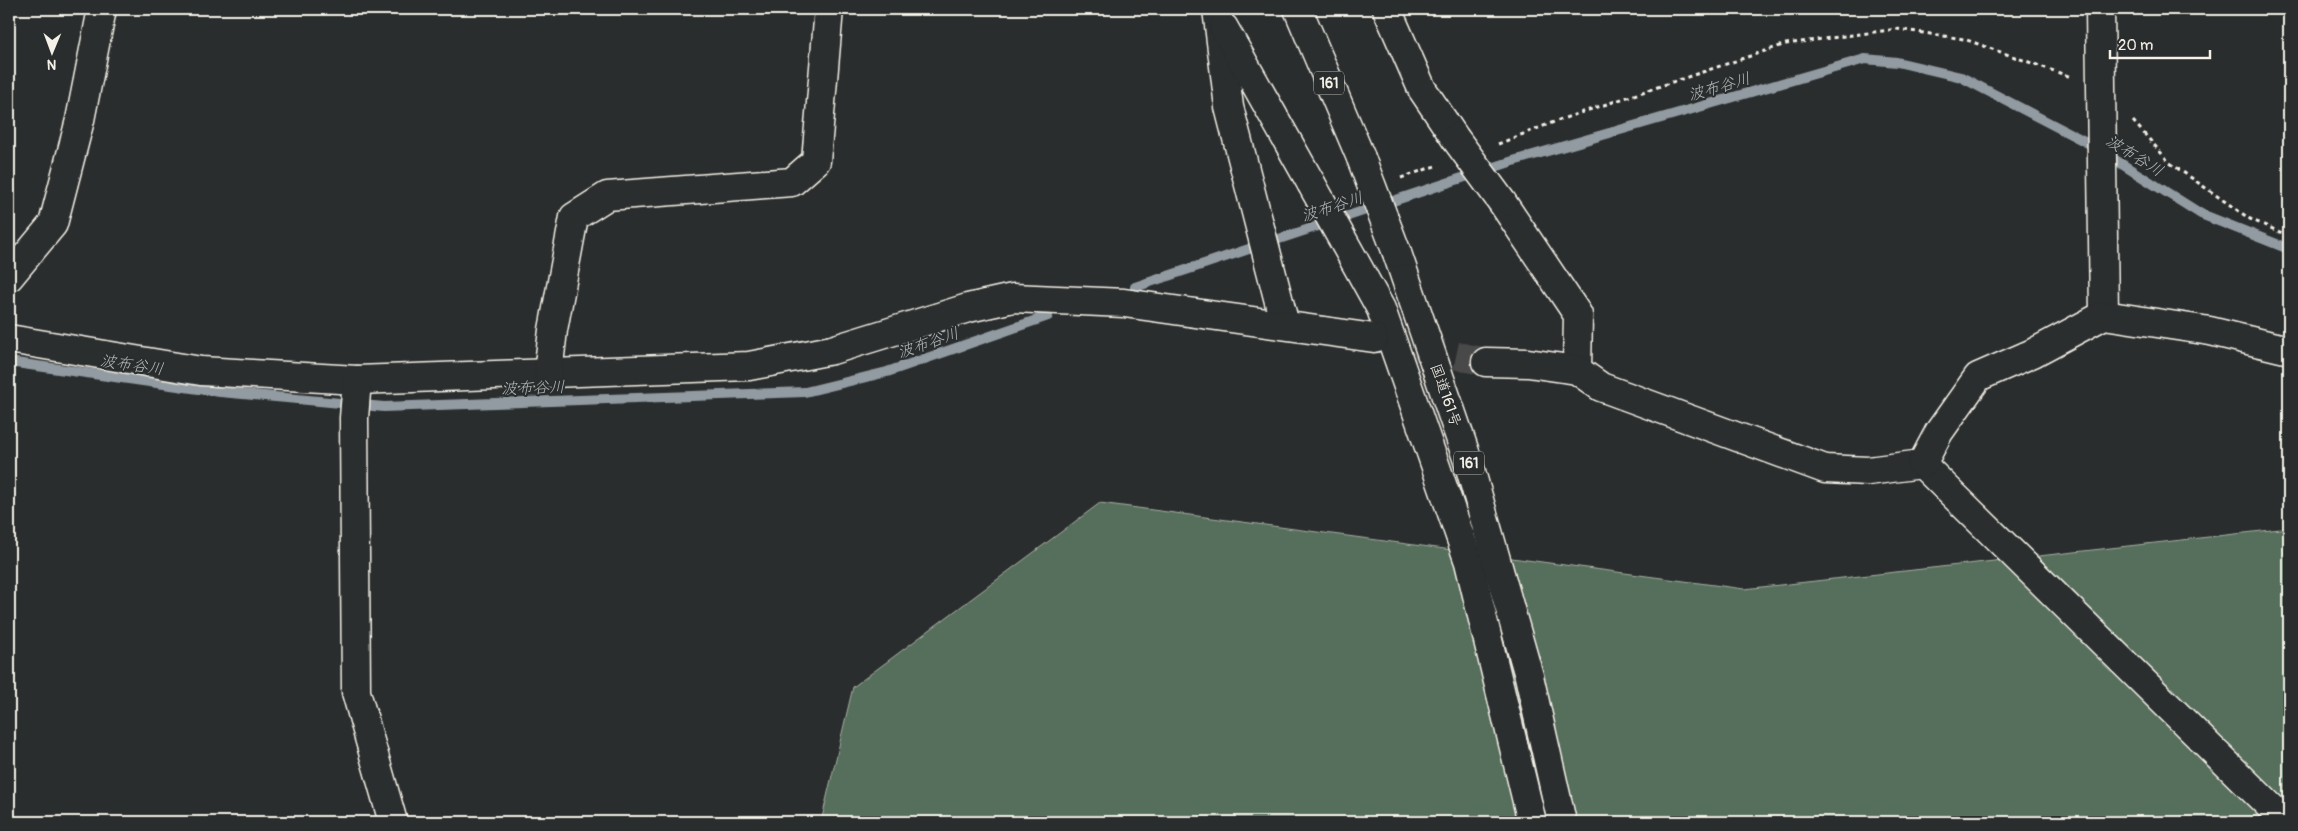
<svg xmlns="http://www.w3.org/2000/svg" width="2298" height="831" viewBox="0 0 2298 831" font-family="Pangolin,'Klee One',sans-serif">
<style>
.green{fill:#576e5b;stroke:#a6b0a2}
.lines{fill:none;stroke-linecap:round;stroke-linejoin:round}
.stream{stroke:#919ba1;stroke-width:10}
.minor-tunnel{stroke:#484a4a;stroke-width:28;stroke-dasharray:28 14;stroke-linecap:butt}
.minor-casing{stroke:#f4f1e8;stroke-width:31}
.highway-casing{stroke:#f4f1e8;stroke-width:31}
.path{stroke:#f4f1e8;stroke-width:3;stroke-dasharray:4 4;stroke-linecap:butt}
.minor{stroke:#2a2d2e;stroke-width:28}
.highway{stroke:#2a2d2e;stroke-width:28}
.minor-bridge-casing{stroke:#f4f1e8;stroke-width:31;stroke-linecap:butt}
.highway-bridge-casing{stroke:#f4f1e8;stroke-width:31;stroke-linecap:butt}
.minor-bridge{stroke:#2a2d2e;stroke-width:28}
.highway-bridge{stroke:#2a2d2e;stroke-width:28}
.labels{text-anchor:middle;stroke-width:4;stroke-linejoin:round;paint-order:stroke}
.shield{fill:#2a2d2e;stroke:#b7b6b0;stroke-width:1}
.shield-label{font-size:14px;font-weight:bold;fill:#f4f1e8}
.street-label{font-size:15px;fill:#f4f1e8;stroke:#2a2d2e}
.water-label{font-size:16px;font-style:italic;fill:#b2b8b9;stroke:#2a2d2e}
</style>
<rect width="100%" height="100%" fill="#2a2d2e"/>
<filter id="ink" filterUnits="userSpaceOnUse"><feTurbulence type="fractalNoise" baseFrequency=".02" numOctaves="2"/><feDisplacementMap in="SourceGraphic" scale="10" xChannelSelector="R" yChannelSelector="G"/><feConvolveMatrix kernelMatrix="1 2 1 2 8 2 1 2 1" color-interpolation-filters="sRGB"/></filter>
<g filter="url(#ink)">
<path class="green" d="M1100,503L1744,589L2289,528V822H821L853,687Z"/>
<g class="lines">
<g class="stream">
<path d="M1135,287L1513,161L1865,59L1897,62L1961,77L2090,144L2201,214L2289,249"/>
<path d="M9,362L220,392L384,407L805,392L887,372L1048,316"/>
</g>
<path class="minor-tunnel" d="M1374,338L1486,362"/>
<defs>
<g id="minor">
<path d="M1217,9L1229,107L1285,325"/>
<path d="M1387,9L1422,89L1455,138"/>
<path d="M2100,9L2104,315"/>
<path d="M1224,28L1311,183"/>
<path d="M1502,202L1578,315L1577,370"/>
<path d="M1354,260L1381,309L1469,562L1532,822"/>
<path d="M9,277L53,224L80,120L102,9"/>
<path d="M9,339L201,371L357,380L749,366L832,350L968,308L1013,298L1124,303L1374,338"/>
<path d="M1486,362L1528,363L1577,370L1601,387L1825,469L1868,471L1922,464"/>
<path d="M548,373L553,330L574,217L607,196L792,182L816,161L829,9"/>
<path d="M357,380L354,418L356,692L393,822"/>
<path d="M1922,464L2286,822"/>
<path d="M1922,464L1939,432L1978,377L2033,353L2104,315L2210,331L2289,350"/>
</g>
<g id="highway">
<path d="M1298,9L1361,158"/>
<path d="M1397,253L1468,461L1529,676L1562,822"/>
</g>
</defs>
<use href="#minor" class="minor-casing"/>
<use href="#highway" class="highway-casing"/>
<g class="path">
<path d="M2133,121L2170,163L2250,219L2289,236"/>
<path d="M1498,144L1559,120L1786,44L1897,29L1964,39L2071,77"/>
<path d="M1401,178L1438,165"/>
</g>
<use href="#minor" class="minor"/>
<use href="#highway" class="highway"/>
<defs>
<g id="minor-bridge">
<path d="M1455,138L1502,202"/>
<path d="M1311,183L1354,260"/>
</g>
<path id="highway-bridge" d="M1361,158L1397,253"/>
</defs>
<use href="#minor-bridge" class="minor-bridge-casing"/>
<use href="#highway-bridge" class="highway-bridge-casing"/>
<use href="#minor-bridge" class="minor-bridge"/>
<use href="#highway-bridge" class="highway-bridge"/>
</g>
</g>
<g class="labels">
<g class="shield">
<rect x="1314" y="71.5" width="30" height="23" rx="4"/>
<rect x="1454" y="451.5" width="30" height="23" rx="4"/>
</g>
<g class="shield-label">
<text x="1329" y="88">161</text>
<text x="1469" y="468">161</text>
</g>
<g class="street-label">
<text transform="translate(1446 395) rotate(71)" y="5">国道161号</text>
</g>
<g class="water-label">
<text transform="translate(1719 86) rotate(-16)" y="6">波布谷川</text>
<text transform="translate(2135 155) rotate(32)" y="6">波布谷川</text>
<text transform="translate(1332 206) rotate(-18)" y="6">波布谷川</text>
<text transform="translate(928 342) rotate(-19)" y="6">波布谷川</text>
<text transform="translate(132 364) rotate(8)" y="6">波布谷川</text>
<text transform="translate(533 387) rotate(-2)" y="6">波布谷川</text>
</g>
</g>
<rect width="2298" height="831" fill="none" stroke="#2a2d2e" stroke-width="30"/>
<rect x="15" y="15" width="2268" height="801" fill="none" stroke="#f4f1e8" stroke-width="2" filter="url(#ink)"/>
<g transform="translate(52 52) rotate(181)" stroke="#2a2d2e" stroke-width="4" paint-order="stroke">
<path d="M0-4L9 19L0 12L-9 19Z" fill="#f4f1e8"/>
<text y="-8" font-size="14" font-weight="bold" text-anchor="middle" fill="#f4f1e8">N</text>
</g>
<path d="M2110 50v8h100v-8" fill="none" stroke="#f4f1e8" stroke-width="2.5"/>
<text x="2118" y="50" font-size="15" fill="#f4f1e8" stroke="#2a2d2e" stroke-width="4" paint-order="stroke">20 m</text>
</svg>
